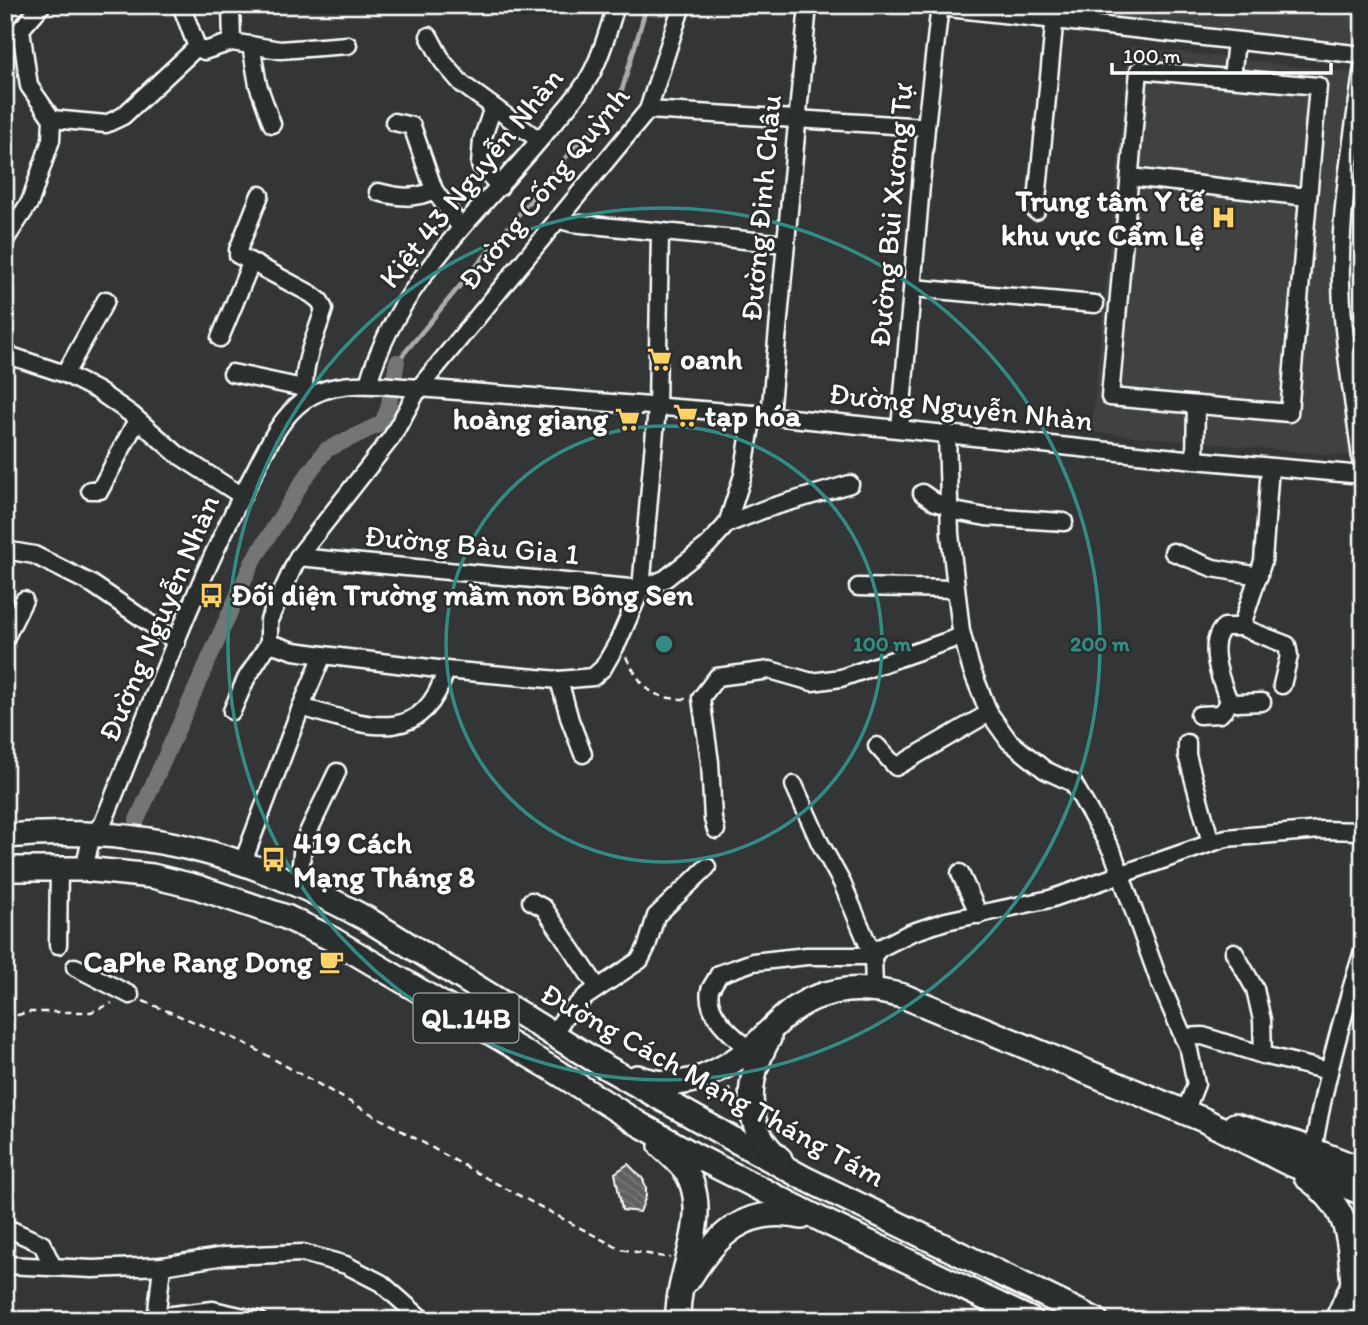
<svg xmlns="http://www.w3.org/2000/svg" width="1368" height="1325" viewBox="0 0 1368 1325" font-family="Itim,sans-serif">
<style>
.built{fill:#404243}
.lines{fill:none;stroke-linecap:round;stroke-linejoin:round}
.stream{stroke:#abacad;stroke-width:4.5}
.canal{stroke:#737576;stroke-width:16}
.building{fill:url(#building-back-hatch);stroke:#fff;stroke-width:2}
.minor-casing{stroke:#fff;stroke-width:21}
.highway-casing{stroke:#fff;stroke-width:28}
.path{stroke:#fff;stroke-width:2.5;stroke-dasharray:7 5;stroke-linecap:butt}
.minor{stroke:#2a2d2e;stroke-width:16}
.highway{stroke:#2a2d2e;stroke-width:23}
.ring{fill:none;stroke:#338b84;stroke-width:3.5}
.labels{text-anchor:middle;stroke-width:5;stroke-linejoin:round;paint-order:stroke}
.shield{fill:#2a2d2e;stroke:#bfc0c0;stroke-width:2}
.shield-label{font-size:28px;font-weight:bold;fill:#fff}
.street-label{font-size:30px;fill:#fff;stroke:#2a2d2e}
.poi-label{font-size:30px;font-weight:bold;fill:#fff;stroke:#2a2d2e;text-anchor:start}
.centre{fill:#338b84;stroke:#2a2d2e;stroke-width:3.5}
.ring-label{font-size:21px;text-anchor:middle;font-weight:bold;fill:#338b84;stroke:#2a2d2e;stroke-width:5;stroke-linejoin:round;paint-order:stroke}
</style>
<defs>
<pattern id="building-back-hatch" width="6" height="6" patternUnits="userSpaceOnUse" patternTransform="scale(1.75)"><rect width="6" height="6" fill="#5f6162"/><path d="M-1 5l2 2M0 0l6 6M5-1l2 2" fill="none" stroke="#77797a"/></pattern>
</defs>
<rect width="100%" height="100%" fill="#333536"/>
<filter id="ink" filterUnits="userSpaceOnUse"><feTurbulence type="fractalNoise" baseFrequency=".0143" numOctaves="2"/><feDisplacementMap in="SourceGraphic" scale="14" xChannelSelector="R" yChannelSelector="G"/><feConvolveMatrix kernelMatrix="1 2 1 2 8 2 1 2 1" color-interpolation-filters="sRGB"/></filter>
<g filter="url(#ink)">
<g class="built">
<path d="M1074,5H1363V48L1073,13Z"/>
<path d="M1129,46L1353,73L1337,172L1336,264L1353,457L1091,432Z"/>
</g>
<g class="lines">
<path class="stream" d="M397,362L576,145L610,112L620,97L647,5"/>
<path class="canal" d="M137,820L252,563L303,481L326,450L382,423L388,409L397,362"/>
</g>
<path class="building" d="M628,1164L643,1179L646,1188V1196L640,1212L622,1210L615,1173Z"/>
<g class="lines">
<defs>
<g id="minor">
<path d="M181,5L197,47L204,51L232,42L280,50L348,45"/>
<path d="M231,5L232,42"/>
<path d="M940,7L1363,55"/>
<path d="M429,36L443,62L462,84L539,140"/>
<path d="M251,45L258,85L272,124"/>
<path d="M1139,70L1318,86L1289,413L1110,397Z"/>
<path d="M1232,78L1236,41"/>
<path d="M493,107L482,140L480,165L500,187"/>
<path d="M648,110L926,127"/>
<path d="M52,119L106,124L123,116L197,47"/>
<path d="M394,122L412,126L434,190L461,228"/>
<path d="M1130,177L1308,197"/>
<path d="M378,192C397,197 415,200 434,190"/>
<path d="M260,195L238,250V255L311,294L320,301L324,309C315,339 300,368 305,399"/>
<path d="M1036,211L1056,5"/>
<path d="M557,219L571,223L786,244"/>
<path d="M5,240L30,202L51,140L52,119L29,86L21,29L42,5"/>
<path d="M913,288L1095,304"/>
<path d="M220,338L251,263"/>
<path d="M5,354L65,374L98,391L131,414L177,454L242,496"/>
<path d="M232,373L303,388"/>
<path d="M65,374L106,300"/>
<path d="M368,384C397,281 482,211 548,130C564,110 585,89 595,66C604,47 610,25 616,5"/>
<path d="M770,416L808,5"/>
<path d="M900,429L926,127L940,5"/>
<path d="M947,434L950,534L961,631L971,668L989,713L1009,741L1045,770L1073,783L1113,853L1158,978L1189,1050L1196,1084L1185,1112"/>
<path d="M1195,460L1196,405"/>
<path d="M1270,467L1263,561L1243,622L1246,629L1287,645L1289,656L1282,685"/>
<path d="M90,490H100L137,420"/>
<path d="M922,493L935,502L948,506"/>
<path d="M949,510L986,517L1064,522"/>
<path d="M727,524L743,475L753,414"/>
<path d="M5,550L34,555L92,584L177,642"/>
<path d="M1173,552L1213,568L1259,576"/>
<path d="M298,557L641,589L665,579L708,545L727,524L765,509L850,484"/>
<path d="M858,587L956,589"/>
<path d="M5,639L24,600"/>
<path d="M269,643L294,651L323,655L446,670L559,680L593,677L603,668L618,642L641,589L657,408L660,232"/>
<path d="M269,643V620L298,557L392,437L419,388L648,110L682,5"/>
<path d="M559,680L570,720L583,754"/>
<path d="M1229,701L1237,703L1262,702"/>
<path d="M301,707C362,724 422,751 446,670"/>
<path d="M232,711L246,679L269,643"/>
<path d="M1199,715L1220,714L1225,709L1229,701C1221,682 1206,643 1224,627H1244"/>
<path d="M1187,743V755L1211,843"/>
<path d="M877,746L896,767L989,713"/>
<path d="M794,785L820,843L842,883L873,956L874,989"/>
<path d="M716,830L713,819L710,762L701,698L717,677L770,670L812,682L841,678L962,636"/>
<path d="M243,862L301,707L323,655"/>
<path d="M84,869L92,835L103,823C150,708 192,590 250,480C264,454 278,419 303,401C333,379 372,385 406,387L753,414L1195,460L1363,475C1356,411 1343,348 1341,284C1339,211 1353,138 1363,66"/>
<path d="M960,873L979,915"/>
<path d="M299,884L303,843L337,772"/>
<path d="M531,901L544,908L598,988"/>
<path d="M58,945L59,868"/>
<path d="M1234,952L1255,989L1262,1020L1263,1055L1329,1071"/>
<path d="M873,956L880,948L910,933L946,921L1050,899L1226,838L1321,830L1363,831"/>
<path d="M75,967L130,995"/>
<path d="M553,1034L564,1018L585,997L640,960L647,946L656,916L707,867"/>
<path d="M1183,1037L1203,1036L1263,1055"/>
<path d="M750,1050C734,1036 705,1015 710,990C712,985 717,979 719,974L753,962L807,956H873"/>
<path d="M1313,1151C1324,1083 1342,1017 1363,951"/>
<path d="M5,1227L42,1244L53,1267"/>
<path d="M5,1265L93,1269L162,1266L225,1256L303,1253L346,1265L381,1283L423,1320"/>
<path d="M156,1317L213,1310L258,1320"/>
<path d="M156,1320L162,1266"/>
</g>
<g id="highway">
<path d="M5,836C141,824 248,854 367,919L604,1066L731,1138L804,1178L1096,1320"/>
<path d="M5,869H84L152,876L197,887L286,917L330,938L549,1067L639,1124L696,1156L826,1222L1031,1320"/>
<path d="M769,1038C746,1078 741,1127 780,1159"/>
<path d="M637,1077C675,1091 706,1080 738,1058C742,1054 747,1052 751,1049C770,1031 789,1008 814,998C844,986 872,988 903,996L1204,1120L1286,1162L1363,1193"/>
<path d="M1235,1125L1297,1144L1363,1170"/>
<path d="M661,1146C673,1157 687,1168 692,1184C707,1228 676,1275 678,1320"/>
<path d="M1306,1177C1349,1208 1349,1234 1353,1284"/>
<path d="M689,1279C716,1235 746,1205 802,1217"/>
<path d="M1337,1320L1359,1270"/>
</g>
</defs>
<use href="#minor" class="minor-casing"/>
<use href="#highway" class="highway-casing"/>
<g class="path">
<path d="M626,657C643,688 649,699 687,699"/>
<path d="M143,1001L243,1042L488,1179L620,1249L670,1258"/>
<path d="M5,1018L30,1012H91L112,1003"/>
<path d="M729,1088L731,1098"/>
</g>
<use href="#minor" class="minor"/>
<use href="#highway" class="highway"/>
</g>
</g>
<g class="ring">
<circle cx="664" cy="644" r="218"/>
<circle cx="664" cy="644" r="436"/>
</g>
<defs>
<symbol id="hospital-bare" viewBox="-9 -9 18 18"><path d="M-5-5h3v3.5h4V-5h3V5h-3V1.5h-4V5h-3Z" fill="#ffd166" stroke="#2a2d2e" stroke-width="2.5" paint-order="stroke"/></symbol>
<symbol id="supermarket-bare" viewBox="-9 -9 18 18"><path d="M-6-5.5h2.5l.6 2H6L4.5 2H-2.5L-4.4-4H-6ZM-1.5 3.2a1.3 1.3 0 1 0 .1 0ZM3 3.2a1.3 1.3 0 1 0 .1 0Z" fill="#ffd166" stroke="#2a2d2e" stroke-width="2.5" paint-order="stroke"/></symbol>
<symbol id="bus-bare" viewBox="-9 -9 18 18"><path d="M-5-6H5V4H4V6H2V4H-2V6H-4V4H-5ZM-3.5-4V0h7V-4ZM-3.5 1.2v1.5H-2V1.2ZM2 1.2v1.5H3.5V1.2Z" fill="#ffd166" stroke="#2a2d2e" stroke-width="2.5" paint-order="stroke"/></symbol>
<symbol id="cafe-bare" viewBox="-9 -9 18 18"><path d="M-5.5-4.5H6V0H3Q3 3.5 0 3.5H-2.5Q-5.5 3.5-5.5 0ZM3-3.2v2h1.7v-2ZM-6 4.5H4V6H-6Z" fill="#ffd166" stroke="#2a2d2e" stroke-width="2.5" paint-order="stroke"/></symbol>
</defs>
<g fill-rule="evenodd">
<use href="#hospital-bare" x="1206" y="200" width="35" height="35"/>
<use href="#supermarket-bare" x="642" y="342" width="35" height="35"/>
<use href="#supermarket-bare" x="668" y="398" width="35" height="35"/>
<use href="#supermarket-bare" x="610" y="402" width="35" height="35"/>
<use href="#bus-bare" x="194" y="578" width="35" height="35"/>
<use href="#bus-bare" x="256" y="842" width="35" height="35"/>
<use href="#cafe-bare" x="314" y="944" width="35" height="35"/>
</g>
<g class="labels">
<rect class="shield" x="413.5" y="993.5" width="105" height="49" rx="5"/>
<g class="shield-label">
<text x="466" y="1028">QL.14B</text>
</g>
<g class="street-label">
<text transform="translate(471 178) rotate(-51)" y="10">Kiệt 43 Nguyễn Nhàn</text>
<text transform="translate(544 188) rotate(-51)" y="10">Đường Cống Quỳnh</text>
<text transform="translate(761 208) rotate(-85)" y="10">Đường Đinh Châu</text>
<text transform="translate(891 215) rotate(-85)" y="10">Đường Bùi Xương Tự</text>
<text transform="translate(961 407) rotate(6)" y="10">Đường Nguyễn Nhàn</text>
<text transform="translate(472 545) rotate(5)" y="10">Đường Bàu Gia 1</text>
<text transform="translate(159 618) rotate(-67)" y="10">Đường Nguyễn Nhàn</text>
<text transform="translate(713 1085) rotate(29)" y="10">Đường Cách Mạng Tháng Tám</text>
</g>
<g class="poi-label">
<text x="1204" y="211" text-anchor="end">Trung tâm Y tế<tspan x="1204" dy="34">khu vực Cẩm Lệ</tspan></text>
<text x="680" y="369">oanh</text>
<text x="705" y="426">tạp hóa</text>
<text x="608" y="429" text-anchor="end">hoàng giang</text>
<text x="231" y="605">Đối diện Trường mầm non Bông Sen</text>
<text x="293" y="853">419 Cách<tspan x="293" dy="34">Mạng Tháng 8</tspan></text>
<text x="312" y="972" text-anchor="end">CaPhe Rang Dong</text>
</g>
</g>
<circle cx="664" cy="644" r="10" class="centre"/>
<g class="ring-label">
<text x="882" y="651">100 m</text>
<text x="1100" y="651">200 m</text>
</g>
<rect width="1368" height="1325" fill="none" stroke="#2a2d2e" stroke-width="28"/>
<rect x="14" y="14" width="1340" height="1297" fill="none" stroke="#fff" stroke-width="2.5" filter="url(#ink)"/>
<path d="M1112 63v10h219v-10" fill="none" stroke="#ffffff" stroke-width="3.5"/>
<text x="1123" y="63" font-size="21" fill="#ffffff" stroke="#2a2d2e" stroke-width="5" paint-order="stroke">100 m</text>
</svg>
